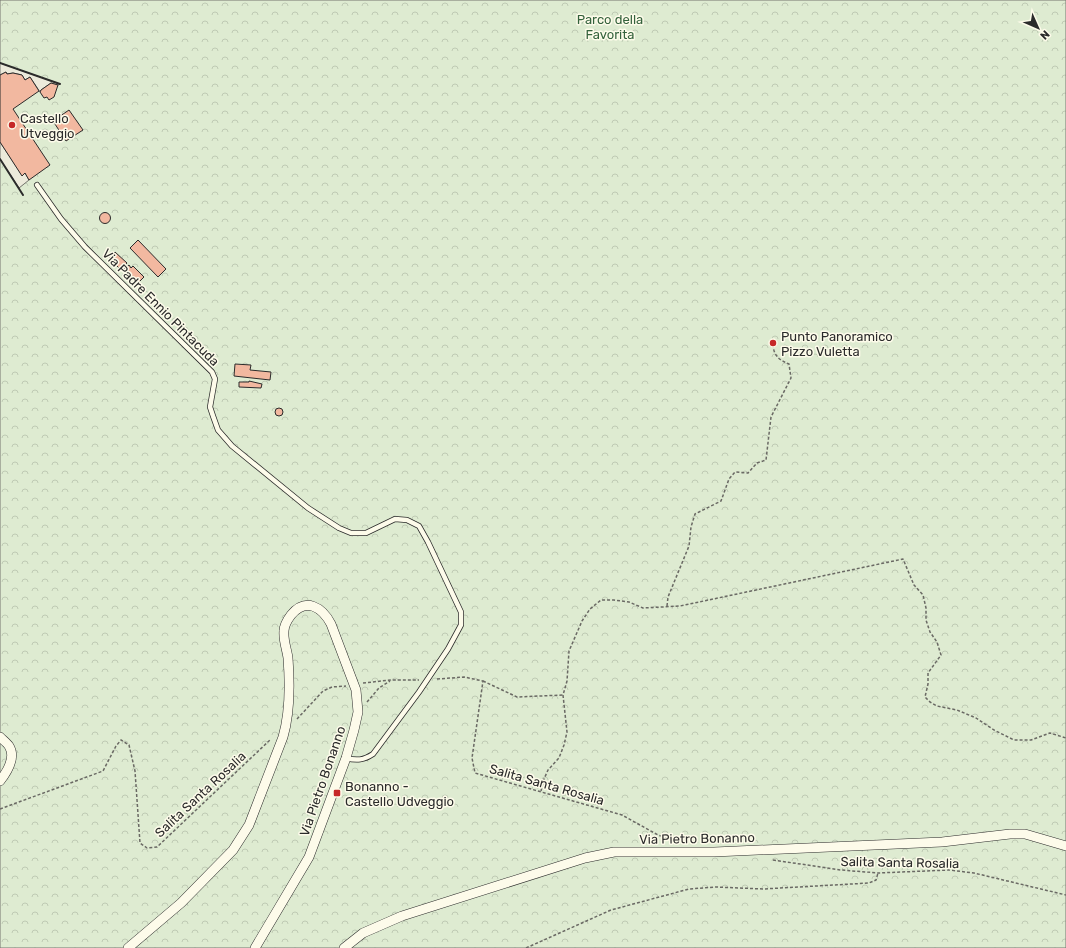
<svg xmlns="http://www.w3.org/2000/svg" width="1066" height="948" viewBox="0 0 1066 948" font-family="Rubik,sans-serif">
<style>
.park{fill:url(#park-crowns);stroke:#74746e}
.parking{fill:#eceadb;stroke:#74746e}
.building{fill:#f2b8a0;stroke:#2b2b2b}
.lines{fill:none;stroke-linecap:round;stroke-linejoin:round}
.lane-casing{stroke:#2b2b2b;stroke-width:6}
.street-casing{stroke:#2b2b2b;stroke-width:10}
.path{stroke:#6a6964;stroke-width:1.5;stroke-dasharray:3 2;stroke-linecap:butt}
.lane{stroke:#fdfbea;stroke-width:4.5}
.street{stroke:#fdfbea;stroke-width:9}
.wall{stroke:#2b2b2b;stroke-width:2}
.poi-dot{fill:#c62828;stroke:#fdfbea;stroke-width:1.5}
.labels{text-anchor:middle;stroke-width:3;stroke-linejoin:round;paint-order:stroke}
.park-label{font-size:13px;fill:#34623c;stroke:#fdfbea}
.poi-label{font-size:13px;fill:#2b2b2b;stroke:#fdfbea;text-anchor:start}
.street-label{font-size:13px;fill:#2b2b2b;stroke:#fdfbea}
</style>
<defs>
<pattern id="park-crowns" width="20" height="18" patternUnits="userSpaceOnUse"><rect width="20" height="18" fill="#deebd1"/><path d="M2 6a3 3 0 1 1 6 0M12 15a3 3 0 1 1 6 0" fill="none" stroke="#bfcab4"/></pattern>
</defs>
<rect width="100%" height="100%" fill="#fdfbea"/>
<rect class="park" x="0" y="0" width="1066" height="948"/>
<g class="parking">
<path d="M0,63L60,84L58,85L51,83L41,90L40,92L30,77L25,80L22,75L13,73L7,74L6,72L0,75Z"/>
<path d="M0,142L22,175L25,173L29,180L19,188L0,159Z"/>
</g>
<g class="building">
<path d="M6,72L7,74L13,73L22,75L25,80L30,77L39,91L13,109L50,165L29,180L25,173L22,176L0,142V75Z"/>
<path d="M51,83L58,85L54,97L49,100L47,97L44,98L40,92L41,90Z"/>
<path d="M69,110L83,130L66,141L53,121Z"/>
<circle cx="105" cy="218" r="5.5"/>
<path d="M138,240L166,269L158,277L130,248Z"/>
<path d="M115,252L127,263L121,270L109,258Z"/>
<path d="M129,265L131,268L133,266L144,277L138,283L124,269Z"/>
<path d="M235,364L251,365L250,370L271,372L270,380L234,376Z"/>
<path d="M249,381L262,384L261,388L239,387V382H249Z"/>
<circle cx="279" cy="412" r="4"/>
</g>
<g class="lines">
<defs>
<path id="lane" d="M37,185L61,219L85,247L212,372L215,379L210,407L213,416L218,430L232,446L308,508L339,528L351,533H366L395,519L407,520L419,526L428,542L461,612V625L448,649L419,692L373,754C364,760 357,761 346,758"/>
<g id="street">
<path d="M0,737C3,740 7,743 9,746C16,757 7,772 0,781"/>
<path d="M128,948L181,903L233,850L249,825L283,737C290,713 290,684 288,658C287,650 283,640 284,631C284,626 288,619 291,615C306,597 322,607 331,624L356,690L358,712L354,730L346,758L309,857L255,948"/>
<path d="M344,948L363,933L402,916L585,858L614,852H714L942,842L1010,834H1025L1066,846"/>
</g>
</defs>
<use href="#lane" class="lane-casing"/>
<use href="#street" class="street-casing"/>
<g class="path">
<path d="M667,606L668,597L689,546L691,527L695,514L721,501L729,479L735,472L748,473L757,463L766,460L771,417L791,378L789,364C780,360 774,357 773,345"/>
<path d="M437,679L464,677L483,681L472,758L475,773L622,815L658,835L680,842"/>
<path d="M483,681L517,697L563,695"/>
<path d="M363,683L391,680H419"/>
<path d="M367,702L379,688L390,681"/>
<path d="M297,719L323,691L332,687L346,686"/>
<path d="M541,791L544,779L548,770L559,758L564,745L567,732L563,695L567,681L569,651L582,621L590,609L601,600H614L629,602L643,608L680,606L903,559L914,585L923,595L926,608V620L930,632L937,642L941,655L928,673V684L925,697L930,702L937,706L957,710L976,718L994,730L1014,740H1031L1050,733L1066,738"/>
<path d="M0,809L103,771L116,746L121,740L129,745L135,771L140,843L147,848L157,847L271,739"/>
<path d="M773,860L841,870L878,873L949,870L974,873L1066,895"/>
<path d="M526,948L611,910L689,889L716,887L763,889L869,883L876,880L878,873"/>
</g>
<use href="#lane" class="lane"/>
<use href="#street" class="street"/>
<g class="wall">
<path d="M0,63L60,84"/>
<path d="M0,159L23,195"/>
</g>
</g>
<g class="poi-dot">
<circle cx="12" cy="125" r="4"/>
<circle cx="773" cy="343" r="4"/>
<rect x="333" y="789" width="8" height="8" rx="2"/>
</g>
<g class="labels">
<g class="park-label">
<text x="610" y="24">Parco della<tspan x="610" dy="15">Favorita</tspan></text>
</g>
<g class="poi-label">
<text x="20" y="123">Castello<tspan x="20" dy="15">Utveggio</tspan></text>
<text x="781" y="341">Punto Panoramico<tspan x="781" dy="15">Pizzo Vuletta</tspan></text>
<text x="345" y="791">Bonanno -<tspan x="345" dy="15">Castello Udveggio</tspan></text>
</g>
<g class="street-label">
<text transform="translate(161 307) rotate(45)" y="5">Via Padre Ennio Pintacuda</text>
<text transform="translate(322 781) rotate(-71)" y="5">Via Pietro Bonanno</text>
<text transform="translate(547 784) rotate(16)" y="5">Salita Santa Rosalia</text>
<text transform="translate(200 794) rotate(-43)" y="5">Salita Santa Rosalia</text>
<text transform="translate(697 838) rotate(-1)" y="5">Via Pietro Bonanno</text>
<text transform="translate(900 862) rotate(1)" y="5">Salita Santa Rosalia</text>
</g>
</g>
<g transform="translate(1038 28) rotate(135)" stroke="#fdfbea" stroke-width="3" paint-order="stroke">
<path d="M0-3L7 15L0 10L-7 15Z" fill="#2b2b2b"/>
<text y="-6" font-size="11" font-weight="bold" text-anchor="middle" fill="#2b2b2b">N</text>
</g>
</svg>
